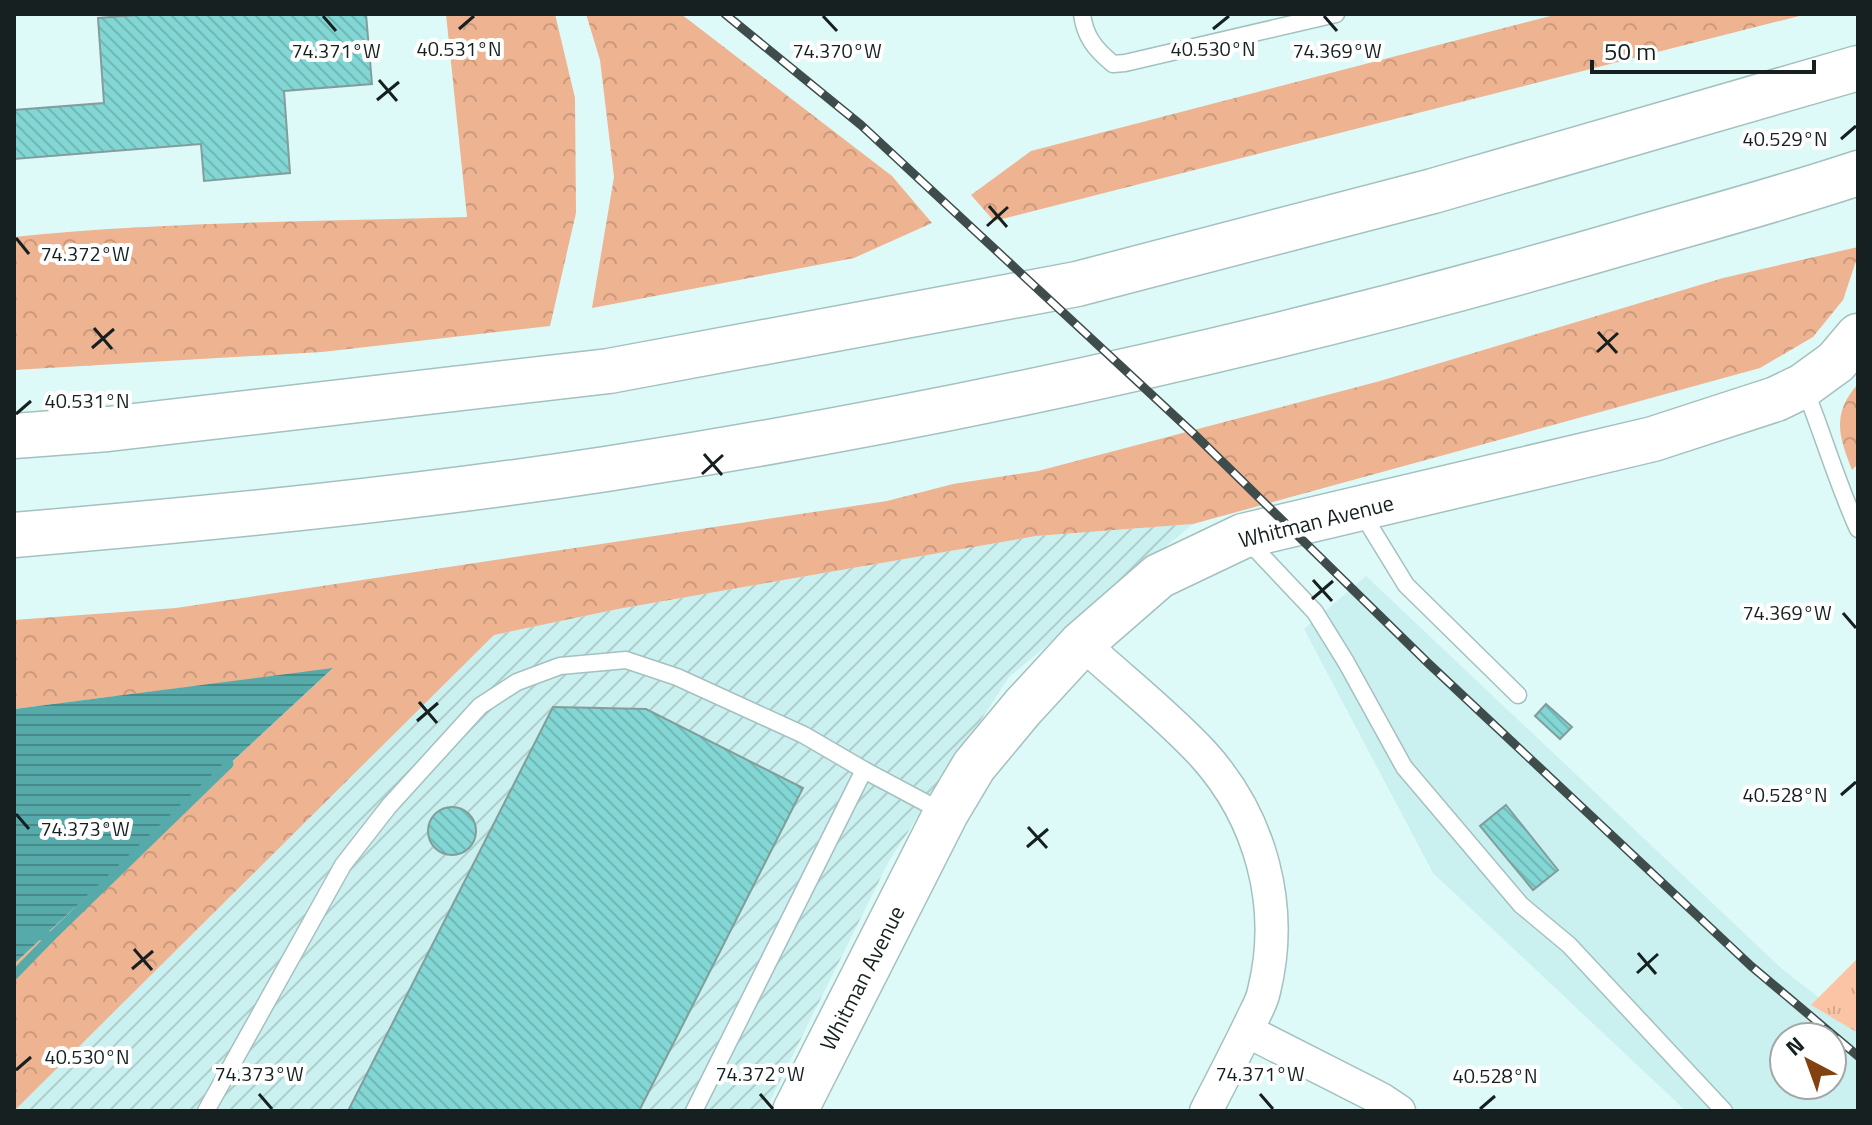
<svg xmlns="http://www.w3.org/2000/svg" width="1872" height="1125" viewBox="0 0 1872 1125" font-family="'Titillium Web',sans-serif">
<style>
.built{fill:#caf1ef;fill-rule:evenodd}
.industrial{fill:url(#industrial-furrows)}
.grass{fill:url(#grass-tufts)}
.forest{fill:url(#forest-crowns)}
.water{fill:url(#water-rules)}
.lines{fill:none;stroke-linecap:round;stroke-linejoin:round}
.stream{stroke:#56abaa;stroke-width:9}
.building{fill:url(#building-back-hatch);stroke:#829d9b;stroke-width:2}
.lane-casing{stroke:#a4c0bf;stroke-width:19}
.street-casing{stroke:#a4c0bf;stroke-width:35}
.secondary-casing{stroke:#a4c0bf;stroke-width:47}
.highway-casing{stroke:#a4c0bf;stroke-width:47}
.lane{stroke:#fff;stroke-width:16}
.street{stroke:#fff;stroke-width:32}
.secondary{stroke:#fff;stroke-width:44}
.highway{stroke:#fff;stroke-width:44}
.rail-casing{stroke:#3e4c4b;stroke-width:9}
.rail{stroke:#fff;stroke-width:6;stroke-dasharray:18;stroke-linecap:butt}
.ticks{fill:none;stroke:#162020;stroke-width:3}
.labels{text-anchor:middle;stroke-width:8;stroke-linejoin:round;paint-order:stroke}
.street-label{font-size:22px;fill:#162020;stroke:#fff}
.ticks-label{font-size:20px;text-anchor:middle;fill:#162020;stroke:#fff;stroke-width:8;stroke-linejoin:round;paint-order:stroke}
</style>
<defs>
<pattern id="industrial-furrows" width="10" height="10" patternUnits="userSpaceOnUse" patternTransform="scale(2)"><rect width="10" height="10" fill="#caf1ef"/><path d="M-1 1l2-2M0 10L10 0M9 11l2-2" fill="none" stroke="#adcecd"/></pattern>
<pattern id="grass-tufts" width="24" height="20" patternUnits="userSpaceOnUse" patternTransform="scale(2)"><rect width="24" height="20" fill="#fbc4a4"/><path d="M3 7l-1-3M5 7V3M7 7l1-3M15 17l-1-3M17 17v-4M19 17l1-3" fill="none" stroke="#d6a88d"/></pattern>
<pattern id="forest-crowns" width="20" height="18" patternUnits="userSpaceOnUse" patternTransform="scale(2)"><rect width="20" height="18" fill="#eeb391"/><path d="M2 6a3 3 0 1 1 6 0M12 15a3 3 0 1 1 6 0" fill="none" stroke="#cb9a7d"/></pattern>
<pattern id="water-rules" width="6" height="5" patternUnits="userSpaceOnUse" patternTransform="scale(2)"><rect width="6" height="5" fill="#56abaa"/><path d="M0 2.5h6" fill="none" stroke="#468b8a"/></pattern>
<pattern id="building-back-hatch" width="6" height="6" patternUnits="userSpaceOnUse" patternTransform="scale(2)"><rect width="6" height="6" fill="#82d7d4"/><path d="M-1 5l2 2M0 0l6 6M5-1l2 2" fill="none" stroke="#70b8b6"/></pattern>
</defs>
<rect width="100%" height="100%" fill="#ddfaf9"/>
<path class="built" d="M1366,576L1781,968L1858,1028V1111H1686L1433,873L1304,629ZM1784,1037H1832V1085H1784Z"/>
<path class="industrial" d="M1193,524L1009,677L889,861L765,1111H14L494,635L618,609L1036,536Z"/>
<path class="grass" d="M1858,958V1033L1811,1005Z"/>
<g class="forest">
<path d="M446,14H555L575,98L576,213L550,326L322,352L14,370V237C165,221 316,222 467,217Z"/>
<path d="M586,14H681L892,176L932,223L854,258L592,308L614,177L600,60Z"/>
<path d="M1558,14H1807L994,221L971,195L1031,151Z"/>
<path d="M1858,247V255L1843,300L1813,337L1760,368L1193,524L1036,536L618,609L494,635L14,1111V964L332,669L14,709V620L176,608L887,501L953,484L1038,471L1380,381L1723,278Z"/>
<path d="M1858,384V464L1852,470C1839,437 1831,414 1858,384Z"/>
</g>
<path class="water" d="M333,668L14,964V709Z"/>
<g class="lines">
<g class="stream">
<path d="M14,935L52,936L229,764"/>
<path d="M14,975L52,936"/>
</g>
</g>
<g class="building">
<path d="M151,14H366L372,84L284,91L290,173L204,181L201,144L14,159V110L104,103L98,18Z"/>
<path d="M1546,704L1572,727L1560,739L1535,716Z"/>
<path d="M553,707L646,709L803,788L639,1111H348Z"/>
<path d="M1506,805L1558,870L1533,890L1480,826Z"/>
<circle cx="452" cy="831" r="24"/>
</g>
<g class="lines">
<defs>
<g id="lane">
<path d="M1082,14C1085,37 1095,49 1113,64L1125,63L1336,14"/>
<path d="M1804,387C1823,434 1837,483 1858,529"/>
<path d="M1360,510L1406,585L1518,695"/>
<path d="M1247,540L1315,612L1346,662L1404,767L1521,905L1569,945L1724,1111"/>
<path d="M206,1111L343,865L389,806L480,706L517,682L560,666L626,660L677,677L804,735L864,770"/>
<path d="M694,1111L864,770L943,812"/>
</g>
<g id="street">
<path d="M1082,643C1122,680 1166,714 1203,754C1261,818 1285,906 1264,991C1262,1002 1255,1013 1250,1024C1236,1053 1221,1082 1206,1111"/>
<path d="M1247,1031L1381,1099L1399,1111"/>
</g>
<path id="secondary" d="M795,1111L946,813L974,766L1023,707L1082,643L1159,576L1243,536L1653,439L1776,399L1803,386L1836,362L1858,336"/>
<g id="highway">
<path d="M14,436L108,429L609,371L1077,284L1433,191L1858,68"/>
<path d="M14,535C212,518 410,499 606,469C949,416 1289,340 1622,243C1701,220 1780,199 1858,173"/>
</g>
</defs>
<use href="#lane" class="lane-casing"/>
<use href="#street" class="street-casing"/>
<use href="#secondary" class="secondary-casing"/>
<use href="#highway" class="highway-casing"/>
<use href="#lane" class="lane"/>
<use href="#street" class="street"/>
<use href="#secondary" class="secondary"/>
<use href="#highway" class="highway"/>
<defs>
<path id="rail" d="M725,14L861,125L1194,434L1428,663L1751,966L1858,1056"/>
</defs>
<use href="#rail" class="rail-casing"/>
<use href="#rail" class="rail"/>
</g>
<path class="ticks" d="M323,16L336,31M823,16L837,31M1324,16L1337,31M459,29L474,16M1213,29L1229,16M379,80L397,101M377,100L399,82M1841,139L1856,126M989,206L1007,227M987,226L1008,207M16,238L29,254M94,328L112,349M1598,332L1617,353M92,348L114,329M1597,352L1618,333M16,414L31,401M704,454L722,475M702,474L723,455M1313,580L1332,601M1312,599L1333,581M1843,613L1856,628M419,702L437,723M417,721L438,703M1841,795L1856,782M16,814L29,829M1028,827L1047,848M1027,847L1048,829M134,949L152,970M1638,953L1656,974M132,969L153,951M1637,973L1658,954M16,1070L31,1057M259,1094L272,1109M760,1094L773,1109M1260,1094L1273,1109M1480,1109L1495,1096"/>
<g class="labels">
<g class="street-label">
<text transform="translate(1316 521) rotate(-14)" y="8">Whitman Avenue</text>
<text transform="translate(862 978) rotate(-63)" y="8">Whitman Avenue</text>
</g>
</g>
<g class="ticks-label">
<text x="459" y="56">40.531°N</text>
<text x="1213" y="56">40.530°N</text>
<text x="336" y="58">74.371°W</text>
<text x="837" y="58">74.370°W</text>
<text x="1337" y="58">74.369°W</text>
<text x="1785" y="146">40.529°N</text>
<text x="85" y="261">74.372°W</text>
<text x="87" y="408">40.531°N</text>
<text x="1787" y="620">74.369°W</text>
<text x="1785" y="802">40.528°N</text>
<text x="85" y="836">74.373°W</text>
<text x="87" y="1064">40.530°N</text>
<text x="259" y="1081">74.373°W</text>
<text x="760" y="1081">74.372°W</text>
<text x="1260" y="1081">74.371°W</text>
<text x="1495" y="1083">40.528°N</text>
</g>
<rect width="1872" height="1125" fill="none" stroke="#162020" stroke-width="32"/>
<g transform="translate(1808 1061) rotate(319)"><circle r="38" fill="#ffffff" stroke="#a2a6a6" stroke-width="2"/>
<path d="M0-6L14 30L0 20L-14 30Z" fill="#834110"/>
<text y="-12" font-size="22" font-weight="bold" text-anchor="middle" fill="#162020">N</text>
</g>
<path d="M1592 60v12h222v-12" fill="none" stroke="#162020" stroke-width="4"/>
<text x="1604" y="60" font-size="24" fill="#162020" stroke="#ffffff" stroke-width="6" paint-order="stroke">50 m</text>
</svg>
